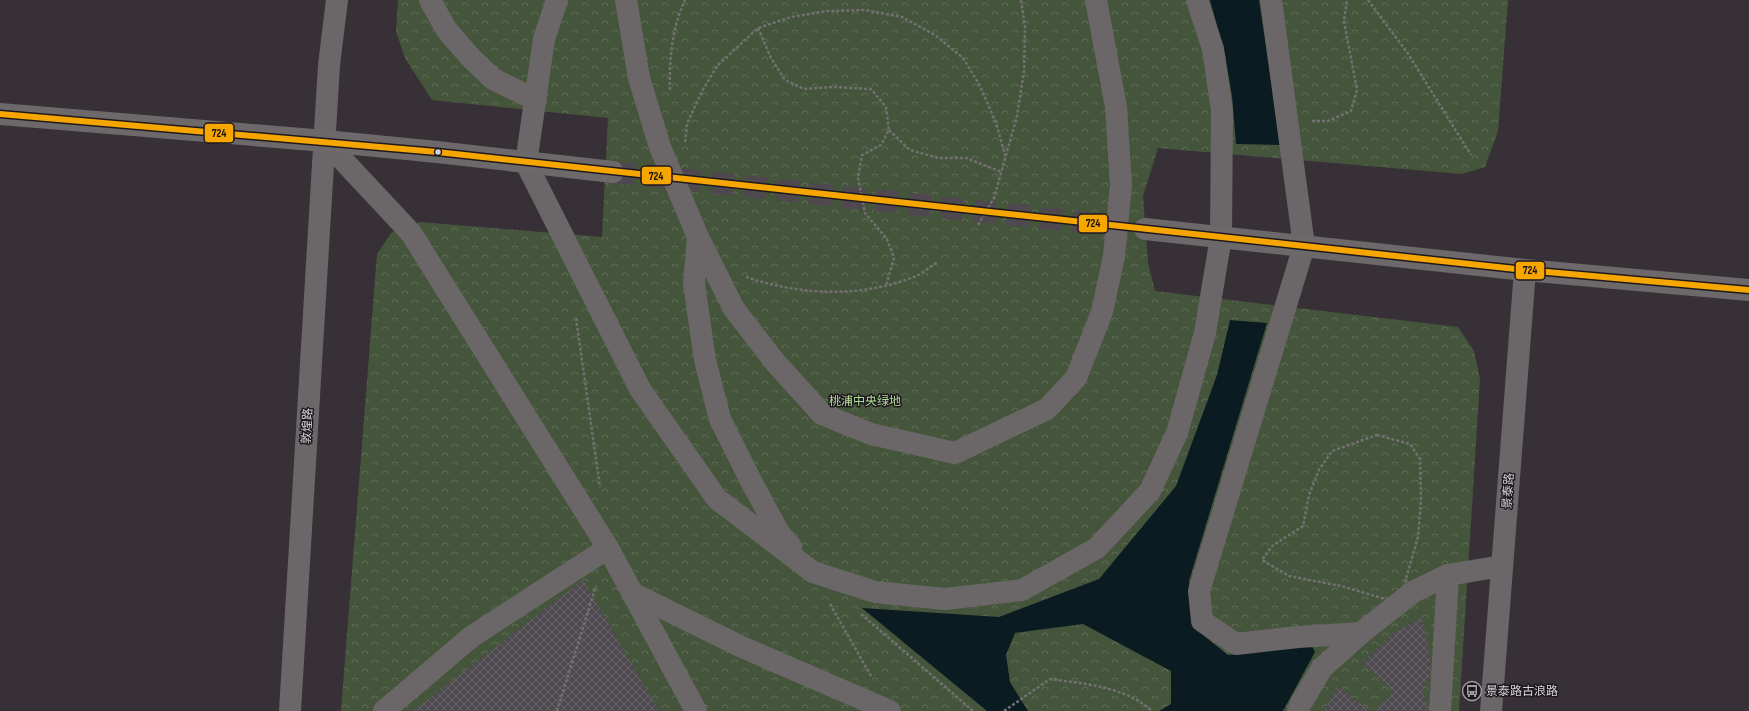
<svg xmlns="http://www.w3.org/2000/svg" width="1749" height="711" viewBox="0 0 1749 711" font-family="'Sofia Sans Condensed','Noto Sans SC',sans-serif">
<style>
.forest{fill:url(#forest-crowns)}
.water{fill:#0a1c22}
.building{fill:url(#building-cross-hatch)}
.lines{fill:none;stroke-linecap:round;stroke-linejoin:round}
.major-tunnel{stroke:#4f494f;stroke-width:22;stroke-dasharray:22 11;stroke-linecap:butt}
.path{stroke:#737072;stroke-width:2.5;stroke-dasharray:3 2;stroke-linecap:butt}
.minor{stroke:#6b6768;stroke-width:22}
.major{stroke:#6d686a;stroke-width:22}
.bus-1-casing{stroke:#1d191e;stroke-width:9}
.bus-1{stroke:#f7a600;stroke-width:6}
.bus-dot{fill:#d7d1d7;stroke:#1d191e;stroke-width:1.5}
.labels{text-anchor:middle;stroke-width:3;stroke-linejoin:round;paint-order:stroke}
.park-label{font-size:12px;fill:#adda95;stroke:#1d191e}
.street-label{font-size:12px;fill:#d7d1d7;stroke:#1d191e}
.poi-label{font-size:12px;fill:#d7d1d7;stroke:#1d191e;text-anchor:start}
.line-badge{stroke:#1d191e;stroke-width:1.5}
.pale-badge-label{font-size:11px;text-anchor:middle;font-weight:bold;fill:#111}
</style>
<defs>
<pattern id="forest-crowns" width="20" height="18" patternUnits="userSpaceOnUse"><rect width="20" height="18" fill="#45553b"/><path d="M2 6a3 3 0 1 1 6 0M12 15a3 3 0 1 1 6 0" fill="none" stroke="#5f6c57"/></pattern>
<pattern id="building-cross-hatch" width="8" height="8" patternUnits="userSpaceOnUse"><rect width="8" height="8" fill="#4f4a4f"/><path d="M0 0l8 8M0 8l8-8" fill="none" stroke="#686368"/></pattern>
</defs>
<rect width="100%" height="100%" fill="#373137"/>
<path class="forest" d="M398,0H1508L1498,131L1485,167L1462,174L1158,148L1143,196L1148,263L1155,291L1458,327L1474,351L1480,379L1459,711H341L377,254L392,232L420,222L602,237L608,118L432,100L405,58L396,31Z"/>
<g class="water">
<path d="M1210,0H1259L1281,145L1236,144L1232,96L1225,55Z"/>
<path d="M1230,320L1267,323L1189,581L1194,628L1228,655L1311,644L1315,652L1283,711H1159L1171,704V671L1083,624L1015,633L1006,655L1010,682L1028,711H987L862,608L999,617L1099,579L1176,486L1217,375Z"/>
</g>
<g class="building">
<path d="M583,580L659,711H413Z"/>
<path d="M1421,618L1427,639L1431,673L1422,690L1428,708L1427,711H1375L1394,691L1362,663L1394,633Z"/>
<path d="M1338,686L1369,711H1324Z"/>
</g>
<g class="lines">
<path class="major-tunnel" d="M613,172L1145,229"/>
<g class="path">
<path d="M1368,0L1407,52L1471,155"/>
<path d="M758,28L771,58L785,80L804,89L833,87L871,89L886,107L889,130L881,145L862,155L858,178L865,213L887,239L894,258L886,286"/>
<path d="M670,90C669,59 672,28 685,0"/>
<path d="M1312,121H1328L1351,111L1357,90L1344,21L1347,0"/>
<path d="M889,130L910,150L938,158H966L1002,172"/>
<path d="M685,142L687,124L701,93L717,66L758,28L791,17L827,11L865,10L902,17L935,35L963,58L979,84L996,123L1006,158"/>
<path d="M978,225L994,198L1017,116L1024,71L1025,27L1021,0"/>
<path d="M746,277C800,295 858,298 911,278C921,275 929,267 938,262"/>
<path d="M576,318L600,487"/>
<path d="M1377,435L1410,444L1420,459L1421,499L1418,537L1399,603L1341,586L1289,576L1262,560L1272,546L1303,526L1309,495L1319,470L1332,451Z"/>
<path d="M830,604L871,676"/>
<path d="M861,614L973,711"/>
<path d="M557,711L596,586"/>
<path d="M1004,711L1050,679C1085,684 1124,686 1152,711"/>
</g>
<g class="minor">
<path d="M430,0L446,29L470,57L493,79L536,100"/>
<path d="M557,0L544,39L526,163L640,389L717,499L813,572L875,592L945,599L1022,590L1097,548L1150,491L1177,433L1205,333L1221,237L1222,111L1213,49L1197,0"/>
<path d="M626,0L639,78L660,147L698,237L734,309L775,362L822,414L871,434L955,453L1047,409L1076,378L1102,312L1114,256L1121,185L1116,107L1096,0"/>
<path d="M1271,0L1304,246L1199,591L1202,621L1236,644L1298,637L1361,633"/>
<path d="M325,141L411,233L608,548L696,711"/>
<path d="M698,237L694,284L705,360L720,419L751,481L779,533L791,547"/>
<path d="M632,593L742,647L890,711"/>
<path d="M290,711L329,65L337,0"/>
<path d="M384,711L471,637L608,548"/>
<path d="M1298,711L1301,703L1322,668L1361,633L1413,592L1448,575L1502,566"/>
<path d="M1440,711L1448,575"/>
<path d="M1491,711L1525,270"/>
</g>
<g class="major">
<path d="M0,114L325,141L437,152L613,172"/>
<path d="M1145,229L1525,270L1749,290"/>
</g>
<defs>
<path id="bus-1" d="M0,114L437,152L1525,270L1749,290"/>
</defs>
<use href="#bus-1" class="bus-1-casing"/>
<use href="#bus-1" class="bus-1"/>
</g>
<defs>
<symbol id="bus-ring" viewBox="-11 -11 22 22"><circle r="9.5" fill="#1d191e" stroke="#9f999f" stroke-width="1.5"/><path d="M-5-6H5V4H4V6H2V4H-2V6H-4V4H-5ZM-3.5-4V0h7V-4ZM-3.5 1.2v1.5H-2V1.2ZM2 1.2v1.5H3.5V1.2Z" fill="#9f999f"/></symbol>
</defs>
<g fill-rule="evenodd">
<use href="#bus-ring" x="1461" y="680" width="22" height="22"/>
</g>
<circle class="bus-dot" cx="438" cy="152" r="3.5"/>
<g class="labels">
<g class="park-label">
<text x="865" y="405">桃浦中央绿地</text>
</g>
<g class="street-label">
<text transform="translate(307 426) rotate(-87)" y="4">敦煌路</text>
<text transform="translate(1508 491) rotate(-86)" y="4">景泰路</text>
</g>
<g class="poi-label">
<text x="1486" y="695">景泰路古浪路</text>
</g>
</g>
<g class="line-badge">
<rect x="204" y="123" width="30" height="20" rx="4" fill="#f7a600"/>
<rect x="641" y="166" width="31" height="19" rx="4" fill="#f7a600"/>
<rect x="1078" y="214" width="30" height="19" rx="4" fill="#f7a600"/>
<rect x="1515" y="261" width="30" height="19" rx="4" fill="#f7a600"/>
</g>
<g class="pale-badge-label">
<text x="219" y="137">724</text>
<text x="656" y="180">724</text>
<text x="1093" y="227">724</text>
<text x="1530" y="274">724</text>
</g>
</svg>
